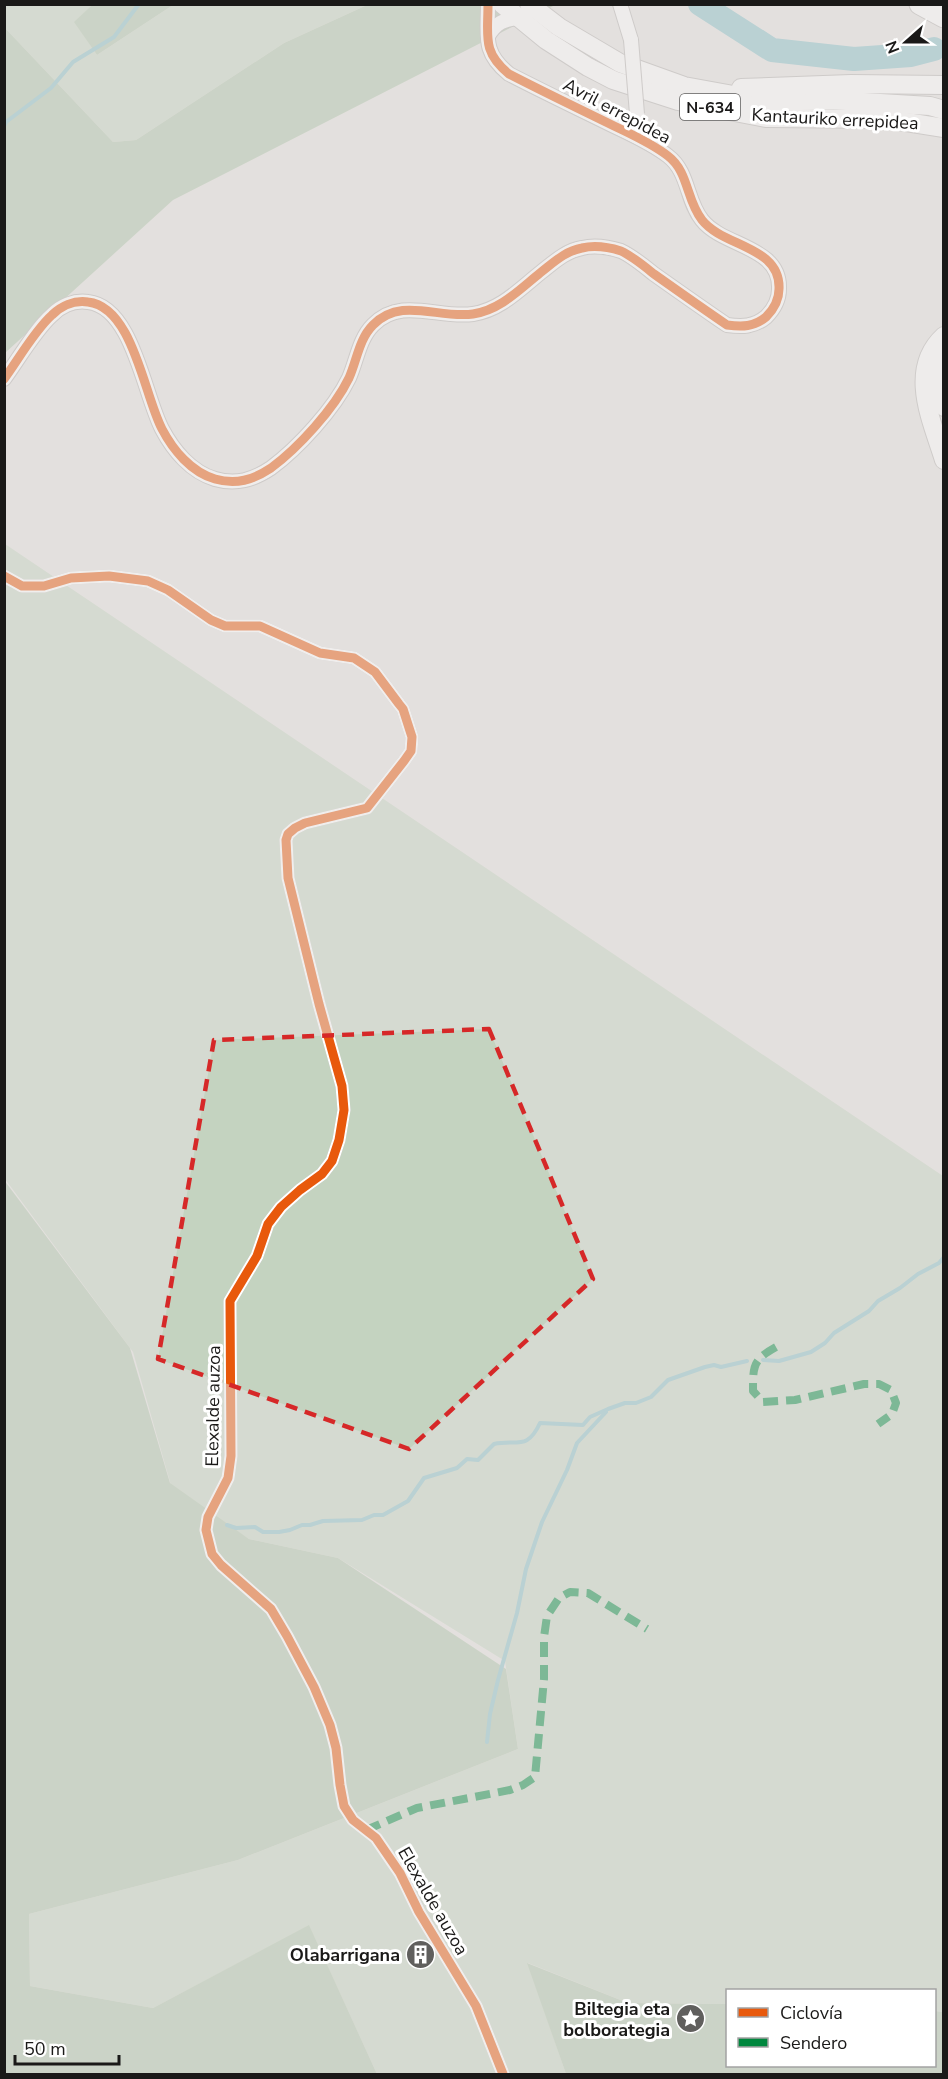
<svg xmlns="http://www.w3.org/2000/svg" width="948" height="2079" viewBox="0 0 948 2079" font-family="'Nunito Sans',sans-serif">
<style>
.green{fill:#c4d3c0}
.forest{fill:#aec4aa}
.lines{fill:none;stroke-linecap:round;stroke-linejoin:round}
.stream{stroke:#87bec6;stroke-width:4}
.river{stroke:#87bec6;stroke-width:24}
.minor-casing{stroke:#b4b2b0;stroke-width:13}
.tertiary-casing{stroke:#b4b2b0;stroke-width:16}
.trunk-casing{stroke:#b4b2b0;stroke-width:20}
.motorway-casing{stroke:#b4b2b0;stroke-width:23}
.minor{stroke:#fbfafa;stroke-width:10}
.tertiary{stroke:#fbfafa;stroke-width:14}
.trunk{stroke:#fbfafa;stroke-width:18}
.motorway{stroke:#fbfafa;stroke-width:21}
.tertiary-bridge-casing{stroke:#b4b2b0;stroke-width:16;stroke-linecap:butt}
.tertiary-bridge{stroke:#fbfafa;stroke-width:14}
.quiet{stroke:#00873e;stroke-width:8;stroke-dasharray:15 8;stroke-linecap:butt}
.cycleway-casing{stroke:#fff;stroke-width:13}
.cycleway{stroke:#e8590c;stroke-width:9}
.marked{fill:none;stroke:#d62828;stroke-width:4.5;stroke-dasharray:12 8;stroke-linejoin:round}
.labels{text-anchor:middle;stroke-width:6;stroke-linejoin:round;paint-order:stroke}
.shield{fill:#fff;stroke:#5f5e5d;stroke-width:1.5}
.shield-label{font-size:16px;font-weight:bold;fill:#1a1918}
.street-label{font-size:18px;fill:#1a1918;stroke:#fff}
.poi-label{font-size:18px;font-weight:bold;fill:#1a1918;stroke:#fff;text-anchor:end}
</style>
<rect width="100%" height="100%" fill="#e3e0de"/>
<g class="green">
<path d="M5,5H92L75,22L97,55L173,5H367L284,43L136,140L113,142L5,28Z"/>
<path d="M5,544L943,1176V2012L935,2011L934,1990H728L727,2004L628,2003L528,1963L566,2074H377L309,1926L153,2008L30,1986L29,1914L238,1860L518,1749L505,1661L338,1558L249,1539L172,1489L133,1352L5,1179Z"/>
</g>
<g class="forest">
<path d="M92,5V4L173,5L97,55L74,22Z"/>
<path d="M367,5H555L173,200L5,353V28L113,142L136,140L284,43Z"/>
<path d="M4,1180L130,1348L170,1483L249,1539L338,1558L506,1669L518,1749L238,1860L29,1914L30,1986L153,2008L309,1925L377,2074H5Z"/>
<path d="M527,1963L628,2003L727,2004L728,2066H934L935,2011L943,2012V2074H566Z"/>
</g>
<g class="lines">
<g class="stream">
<path d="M4,126L6,122L51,88L73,62L114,37L139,4"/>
<path d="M763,1360L779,1361L811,1352L825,1343L834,1333L869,1311L878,1301L900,1288L918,1274L939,1263L944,1257"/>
<path d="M227,1525L236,1528L255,1527L263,1532H279L290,1530L302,1525H310L323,1521L362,1520L374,1515H383L408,1501L424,1478L457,1468L467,1459L478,1460L494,1444C517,1439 527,1451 540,1423L583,1425L590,1417L608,1409L625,1403H636L651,1397L668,1380L705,1367L714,1365L721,1367L747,1361"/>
<path d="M487,1742L490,1714L498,1680L517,1613L526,1569L542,1522L567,1470L577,1443L606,1412"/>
</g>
<path class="river" d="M700,4L772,50L854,59L911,55L934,49"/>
<defs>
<path id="minor" d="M4,576L22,586H44L71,578L109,576L148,581L168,590L211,620L225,626H260L320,653L354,658L375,672L399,704L403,709L412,737L411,751L404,761L367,808L305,823L295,828L288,834L286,840L288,878L319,1004L342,1086L344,1110L339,1140L332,1161L322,1174L300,1190L281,1207L268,1224L257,1256L230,1301L231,1456L228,1478L208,1517L206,1530L212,1554L221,1565L271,1609L287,1636L314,1687L330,1725L336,1748L340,1785L344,1806L353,1820L376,1838L400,1873L419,1912L476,2006L503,2074"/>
<g id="tertiary">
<path d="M620,4L631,40"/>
<path d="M488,36C496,23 504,19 519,18"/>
<path d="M4,379C18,360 35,330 52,315C61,306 74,300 88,302C133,307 144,395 162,429C173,450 191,472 215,479C236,485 253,480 271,468C298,448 334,409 349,378C357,360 359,339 373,325C401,296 438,319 473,314C500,310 519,290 540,273C553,263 565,251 582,248C595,245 608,247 621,251C632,256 644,266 654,274C678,291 702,308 727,325C742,327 754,327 766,317C774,309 779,300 779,289C781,246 723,247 702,220C686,200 689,172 668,156C650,142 628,133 608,123C575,107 542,91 509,74C482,52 488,37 488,4"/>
</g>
<g id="trunk">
<path d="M502,4L546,40L588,67L613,80L678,101L766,118L887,119L944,128"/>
<path d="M529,4L559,27L620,63L684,86L772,102L830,100L930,106L944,110"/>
<path d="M741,88L851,84L944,85"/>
<path d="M944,336C907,370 932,421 944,460"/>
<path d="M944,358C937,374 938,390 944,407"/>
</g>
<path id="motorway" d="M920,4L944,17"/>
</defs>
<use href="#minor" class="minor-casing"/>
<use href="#tertiary" class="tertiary-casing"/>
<use href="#trunk" class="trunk-casing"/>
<use href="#motorway" class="motorway-casing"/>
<use href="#minor" class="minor"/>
<use href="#tertiary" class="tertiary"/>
<use href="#trunk" class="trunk"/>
<use href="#motorway" class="motorway"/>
<defs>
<path id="tertiary-bridge" d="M631,40L637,114"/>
</defs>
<use href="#tertiary-bridge" class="tertiary-bridge-casing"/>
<use href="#tertiary-bridge" class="tertiary-bridge"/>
<g class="quiet">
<path d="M776,1347C753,1360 753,1365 753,1391L763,1402L795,1400L864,1384H879L891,1390L896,1403L892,1414L878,1424"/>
<path d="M366,1830L417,1808L510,1790L523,1785L535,1777L544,1679V1637L547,1616L559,1598L570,1592L588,1593L647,1629"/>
</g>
<defs>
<g id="cycleway">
<path d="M4,379C18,360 35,330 52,315C61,306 74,300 88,302C133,307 144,395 162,429C173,450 191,472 215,479C236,485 253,480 271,468C298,448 334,409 349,378C357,360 359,339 373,325C401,296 438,319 473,314C500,310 519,290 540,273C553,263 565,251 582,248C595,245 608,247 621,251C632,256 644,266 654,274C678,291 702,308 727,325C742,327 754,327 766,317C774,309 779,300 779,289C781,246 723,247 702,220C686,200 689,172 668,156C650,142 628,133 608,123C575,107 542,91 509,74C482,52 488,37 488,4"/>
<path d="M4,576L22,586H44L71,578L109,576L148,581L168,590L211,620L225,626H260L320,653L354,658L375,672L399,704L403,709L412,737L411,751L404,761L367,808L305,823L295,828L288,834L286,840L288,878L319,1004L342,1086L344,1110L339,1140L332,1161L322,1174L300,1190L281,1207L268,1224L257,1256L230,1301L231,1456L228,1478L208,1517L206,1530L212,1554L221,1565L271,1609L287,1636L314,1687L330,1725L336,1748L340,1785L344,1806L353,1820L376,1838L400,1873L419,1912L476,2006L503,2074"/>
</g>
</defs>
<use href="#cycleway" class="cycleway-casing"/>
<use href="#cycleway" class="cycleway"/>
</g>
<path d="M0 0H948V2079H0ZM489,1029L593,1279L409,1449L158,1359L214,1040Z" fill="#e3e0de" fill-opacity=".55" fill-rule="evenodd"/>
<path class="marked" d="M489,1029L593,1279L409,1449L158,1359L214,1040Z"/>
<defs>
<symbol id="building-disc" viewBox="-11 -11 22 22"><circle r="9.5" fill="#605f5d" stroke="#fff"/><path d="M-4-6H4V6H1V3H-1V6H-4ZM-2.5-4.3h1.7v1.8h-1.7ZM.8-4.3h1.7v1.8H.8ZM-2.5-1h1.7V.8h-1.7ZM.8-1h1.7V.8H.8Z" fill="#fff"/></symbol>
<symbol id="sight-disc" viewBox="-11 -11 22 22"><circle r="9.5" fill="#605f5d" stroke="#fff"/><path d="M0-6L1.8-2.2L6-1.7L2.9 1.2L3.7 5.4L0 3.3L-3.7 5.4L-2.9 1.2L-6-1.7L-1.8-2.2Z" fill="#fff"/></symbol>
</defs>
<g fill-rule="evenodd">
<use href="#building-disc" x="404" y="1938" width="33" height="33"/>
<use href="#sight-disc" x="674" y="2002" width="33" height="33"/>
</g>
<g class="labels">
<rect class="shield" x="680" y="94" width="60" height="26" rx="4.5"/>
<g class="shield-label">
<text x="710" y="113">N-634</text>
</g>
<g class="street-label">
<text transform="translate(617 111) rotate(28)" y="6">Avril errepidea</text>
<text transform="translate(835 119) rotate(3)" y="6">Kantauriko errepidea</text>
<text transform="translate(213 1406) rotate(-89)" y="6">Elexalde auzoa</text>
<text transform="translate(433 1901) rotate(60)" y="6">Elexalde auzoa</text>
</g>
<g class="poi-label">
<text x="400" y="1961">Olabarrigana</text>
<text x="670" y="2015">Biltegia eta<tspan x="670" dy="21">bolborategia</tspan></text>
</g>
</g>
<rect width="948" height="2079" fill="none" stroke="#1a1918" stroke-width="12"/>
<rect x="726" y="1989" width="210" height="78" fill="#ffffff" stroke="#a3a3a3" stroke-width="1.5"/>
<rect x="738" y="2008" width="30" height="9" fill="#e8590c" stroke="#a3a3a3" stroke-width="1.5"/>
<text x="780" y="2019" font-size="18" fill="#1a1918">Ciclovía</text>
<rect x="738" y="2038" width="30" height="9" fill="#00873e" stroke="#a3a3a3" stroke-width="1.5"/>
<text x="780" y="2049" font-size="18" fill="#1a1918">Sendero</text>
<g transform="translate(906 42) rotate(249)" stroke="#ffffff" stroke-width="4.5" paint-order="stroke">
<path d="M0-4.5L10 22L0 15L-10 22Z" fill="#1a1918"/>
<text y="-9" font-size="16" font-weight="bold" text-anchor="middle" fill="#1a1918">N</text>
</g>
<path d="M15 2055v9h104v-9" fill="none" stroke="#1a1918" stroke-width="3"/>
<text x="24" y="2055" font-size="18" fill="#1a1918" stroke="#ffffff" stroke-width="4.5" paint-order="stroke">50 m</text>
</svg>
